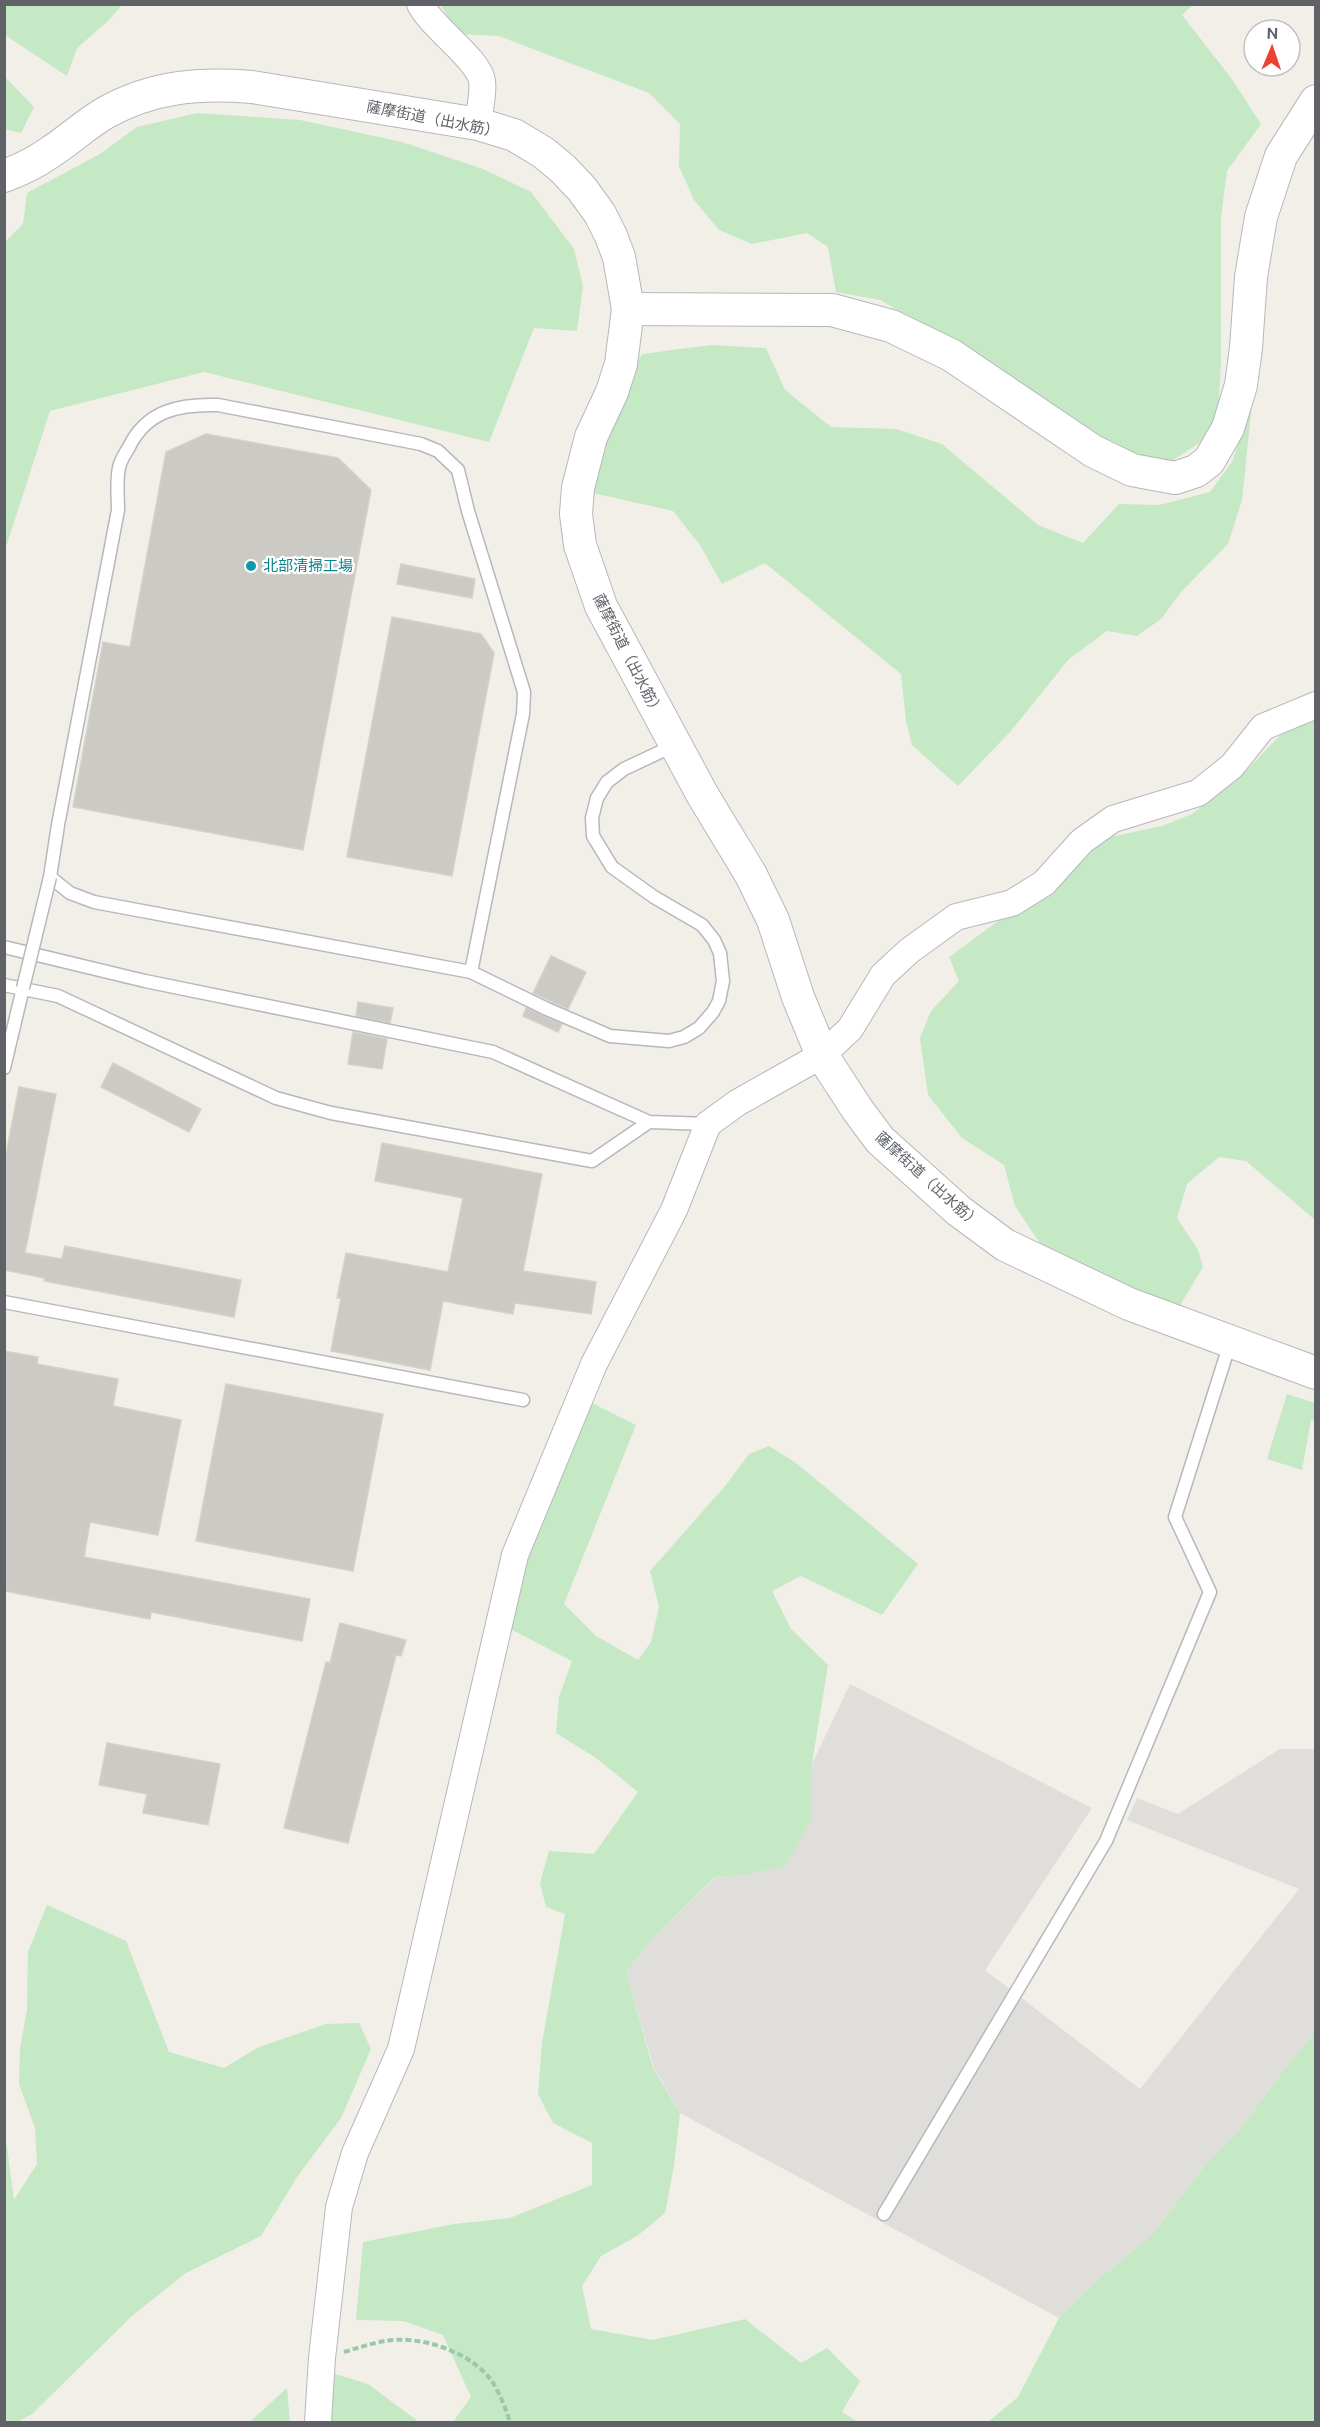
<svg xmlns="http://www.w3.org/2000/svg" width="1320" height="2427" viewBox="0 0 1320 2427" font-family="Ubuntu,'Noto Sans JP',sans-serif">
<style>
.industrial{fill:#e0deda}
.green{fill:#c5e8c5}
.building{fill:#cccac5;stroke:#d6d1c6;stroke-width:1.5}
.lines{fill:none;stroke-linecap:round;stroke-linejoin:round}
.service-casing{stroke:#b5b8bc;stroke-width:15}
.minor-casing{stroke:#b5b8bc;stroke-width:28}
.tertiary-casing{stroke:#b5b8bc;stroke-width:34}
.path{stroke:#9cc7a9;stroke-width:4;stroke-dasharray:6 3;stroke-linecap:butt}
.service{stroke:#fff;stroke-width:12}
.minor{stroke:#fff;stroke-width:26}
.tertiary{stroke:#fff;stroke-width:32}
.service-bridge-casing{stroke:#b5b8bc;stroke-width:15;stroke-linecap:butt}
.service-bridge{stroke:#fff;stroke-width:12}
.culture-dot{fill:#0f9aa8;stroke:#fff;stroke-width:2}
.labels{text-anchor:middle;stroke-width:4.5;stroke-linejoin:round;paint-order:stroke}
.street-label{font-size:15px;fill:#5f6368;stroke:#fff}
.culture-label{font-size:15px;fill:#0d838f;stroke:#fff;text-anchor:start}
</style>
<rect width="100%" height="100%" fill="#f1efe8"/>
<path class="industrial" d="M850,1684L1092,1808L985,1970L1140,2089L1299,1889L1127,1820L1137,1798L1178,1814L1280,1749H1315V2032L1284,2070L1240,2129L1203,2168L1152,2235L1095,2282L1059,2318L680,2113L654,2068L626,1972L654,1937L716,1877L746,1875L812,1818V1764Z"/>
<g class="green">
<path d="M4,5L5,4L122,5L109,20L77,48L67,76L5,35Z"/>
<path d="M441,5H1193L1182,15L1231,78L1261,124L1227,171L1221,217V363L1218,412L1204,440L1173,460L1150,461L1121,453L932,330L880,300L836,292L828,247L807,233L752,244L719,230L694,200L679,166L680,124L649,93L499,36L458,34Z"/>
<path d="M4,76L34,107L21,133L5,129Z"/>
<path d="M197,113L300,120L402,142L483,169L531,192L574,249L583,286L577,331L534,328L489,442L204,372L50,411L7,544H5V242L23,224L27,193L100,154L137,127Z"/>
<path d="M711,345L766,348L785,390L831,427L896,429L942,444L1038,525L1083,543L1119,504L1159,505L1210,492L1232,462L1252,404L1242,500L1228,544L1181,592L1161,619L1137,636L1107,631L1069,659L1011,731L958,786L912,745L906,721L901,674L765,563L722,584L700,545L673,511L593,493L594,467L626,383L642,354Z"/>
<path d="M1315,712V1220L1246,1161L1219,1157L1187,1184L1177,1218L1198,1250L1203,1267L1179,1307L1053,1263L1015,1206L1004,1165L962,1138L928,1095L920,1038L931,1011L959,981L949,957L1041,890L1101,839L1162,826L1192,814L1244,773L1288,727Z"/>
<path d="M574,1394L636,1425L564,1604L596,1636L638,1660L651,1642L659,1607L650,1571L726,1485L749,1454L769,1446L796,1463L918,1564L882,1615L801,1576L772,1591L791,1629L828,1665L812,1764V1818L785,1866L746,1875L715,1877L654,1937L626,1972L653,2068L680,2113L674,2166L665,2213L637,2236L601,2256L582,2286L591,2329L653,2340L745,2319L801,2363L827,2348L860,2381L842,2412L858,2422H453L471,2397L443,2335L403,2321L356,2320L363,2242L454,2224L510,2218L592,2185V2143L553,2123L538,2094L542,2043L565,1914L546,1907L540,1883L549,1851L594,1854L638,1792L596,1758L556,1733L559,1697L572,1661L487,1617L542,1493Z"/>
<path d="M1287,1394L1315,1403V1421L1311,1420L1302,1470L1267,1459Z"/>
<path d="M47,1905L126,1941L169,2052L224,2068L259,2047L326,2024L359,2023L371,2049L341,2118L297,2177L261,2236L186,2273L133,2315L32,2414L17,2422H5V2132L14,2200L37,2164L35,2128L19,2084L20,2049L27,2010L28,1952Z"/>
<path d="M1315,2032V2422H988L1018,2397L1059,2318L1095,2282L1152,2235L1203,2168L1240,2129L1284,2070Z"/>
<path d="M322,2370L368,2384L419,2422H317Z"/>
<path d="M287,2388L290,2422H250Z"/>
</g>
<g class="building">
<path d="M206,434L338,458L371,490L303,850L73,807L103,642L130,647L166,452Z"/>
<path d="M401,564L475,579L472,598L397,584Z"/>
<path d="M392,617L481,634L494,653L452,876L347,857Z"/>
<path d="M551,956L586,972L568,1009L533,993Z"/>
<path d="M358,1002L393,1008L390,1023L356,1016Z"/>
<path d="M526,1008L562,1024L558,1032L523,1016Z"/>
<path d="M353,1032L387,1039L382,1069L348,1064Z"/>
<path d="M113,1063L201,1109L189,1132L101,1087Z"/>
<path d="M19,1087L56,1094L25,1253L62,1259L65,1246L241,1280L234,1317L44,1281L45,1278L4,1270V1165Z"/>
<path d="M382,1143L542,1174L523,1271L596,1282L591,1314L515,1303L513,1314L443,1301L430,1370L331,1351L341,1298H337L346,1253L448,1272L463,1198L375,1181Z"/>
<path d="M4,1351L38,1357L37,1364L118,1379L113,1406L181,1420L158,1535L90,1522L84,1557L310,1599L302,1641L151,1612L150,1619L4,1591Z"/>
<path d="M226,1384L383,1414L353,1571L196,1541Z"/>
<path d="M340,1623L406,1640L401,1656L396,1655L348,1843L284,1828L326,1662L330,1663Z"/>
<path d="M107,1743L220,1764L208,1825L143,1813L147,1794L99,1785Z"/>
</g>
<g class="lines">
<defs>
<g id="service">
<path d="M4,947L145,981L493,1052L649,1122L708,1124"/>
<path d="M471,972L523,714L524,692L468,511L458,470L438,451L421,444L218,405C180,404 147,410 129,447C125,454 120,461 119,468C116,481 118,497 118,510L58,825L50,877L70,893L94,902L471,972L547,1009L610,1036L669,1041L684,1037L699,1028L713,1012L719,1001L723,981L720,953L714,940L702,925L654,897L612,867L593,836L592,818L597,798L607,782L624,769L675,745"/>
<path d="M4,985L58,996L276,1098L331,1113L592,1161L649,1122"/>
<path d="M4,1068L23,988"/>
<path d="M4,1302L523,1400"/>
<path d="M884,2214L1106,1841L1210,1592L1175,1517L1230,1343"/>
</g>
<g id="minor">
<path d="M420,4C433,29 479,59 482,81C484,94 479,111 478,124"/>
<path d="M318,2422L322,2358L339,2207L355,2153L401,2049L515,1555L594,1364L674,1210L708,1124L737,1103L822,1055L850,1029L883,975L909,951L956,917L1012,903L1044,883L1082,841L1113,819L1198,793L1232,766L1263,727L1316,705"/>
</g>
<g id="tertiary">
<path d="M4,176C20,170 35,163 49,153C68,141 86,124 105,113C153,86 199,83 252,87L478,124L514,135L544,153L563,169L582,189L600,214L611,236L619,257L628,309L621,364L612,392L591,437L578,488L576,514L580,545L601,606L702,794L751,875L773,920L798,997L822,1055L857,1109L880,1140L959,1211L1005,1245L1129,1304L1316,1373"/>
<path d="M628,309L832,310L891,326L951,355L1093,451L1132,470L1175,478L1196,471L1209,461L1228,428L1241,385L1246,348L1251,277L1261,217L1281,156L1316,101"/>
</g>
</defs>
<use href="#service" class="service-casing"/>
<use href="#minor" class="minor-casing"/>
<use href="#tertiary" class="tertiary-casing"/>
<path class="path" d="M344,2352C358,2348 372,2343 385,2341C420,2335 469,2351 491,2380C499,2391 506,2409 510,2422"/>
<use href="#service" class="service"/>
<use href="#minor" class="minor"/>
<use href="#tertiary" class="tertiary"/>
<defs>
<path id="service-bridge" d="M23,988L50,877"/>
</defs>
<use href="#service-bridge" class="service-bridge-casing"/>
<use href="#service-bridge" class="service-bridge"/>
</g>
<circle class="culture-dot" cx="251" cy="566" r="6"/>
<g class="labels">
<g class="street-label">
<text transform="translate(433 119) rotate(11)" y="5">薩摩街道（出水筋）</text>
<text transform="translate(628 655) rotate(63)" y="5">薩摩街道（出水筋）</text>
<text transform="translate(928 1180) rotate(42)" y="5">薩摩街道（出水筋）</text>
</g>
<g class="culture-label">
<text x="263" y="571">北部清掃工場</text>
</g>
</g>
<rect width="1320" height="2427" fill="none" stroke="#5f6368" stroke-width="12"/>
<g transform="translate(1272 48) rotate(2)"><circle r="28" fill="#ffffff" stroke="#bfc1c3" stroke-width="1.5"/>
<path d="M0-4.5L10 22L0 15L-10 22Z" fill="#ea4335"/>
<text y="-9" font-size="16" font-weight="bold" text-anchor="middle" fill="#5f6368">N</text>
</g>
</svg>
